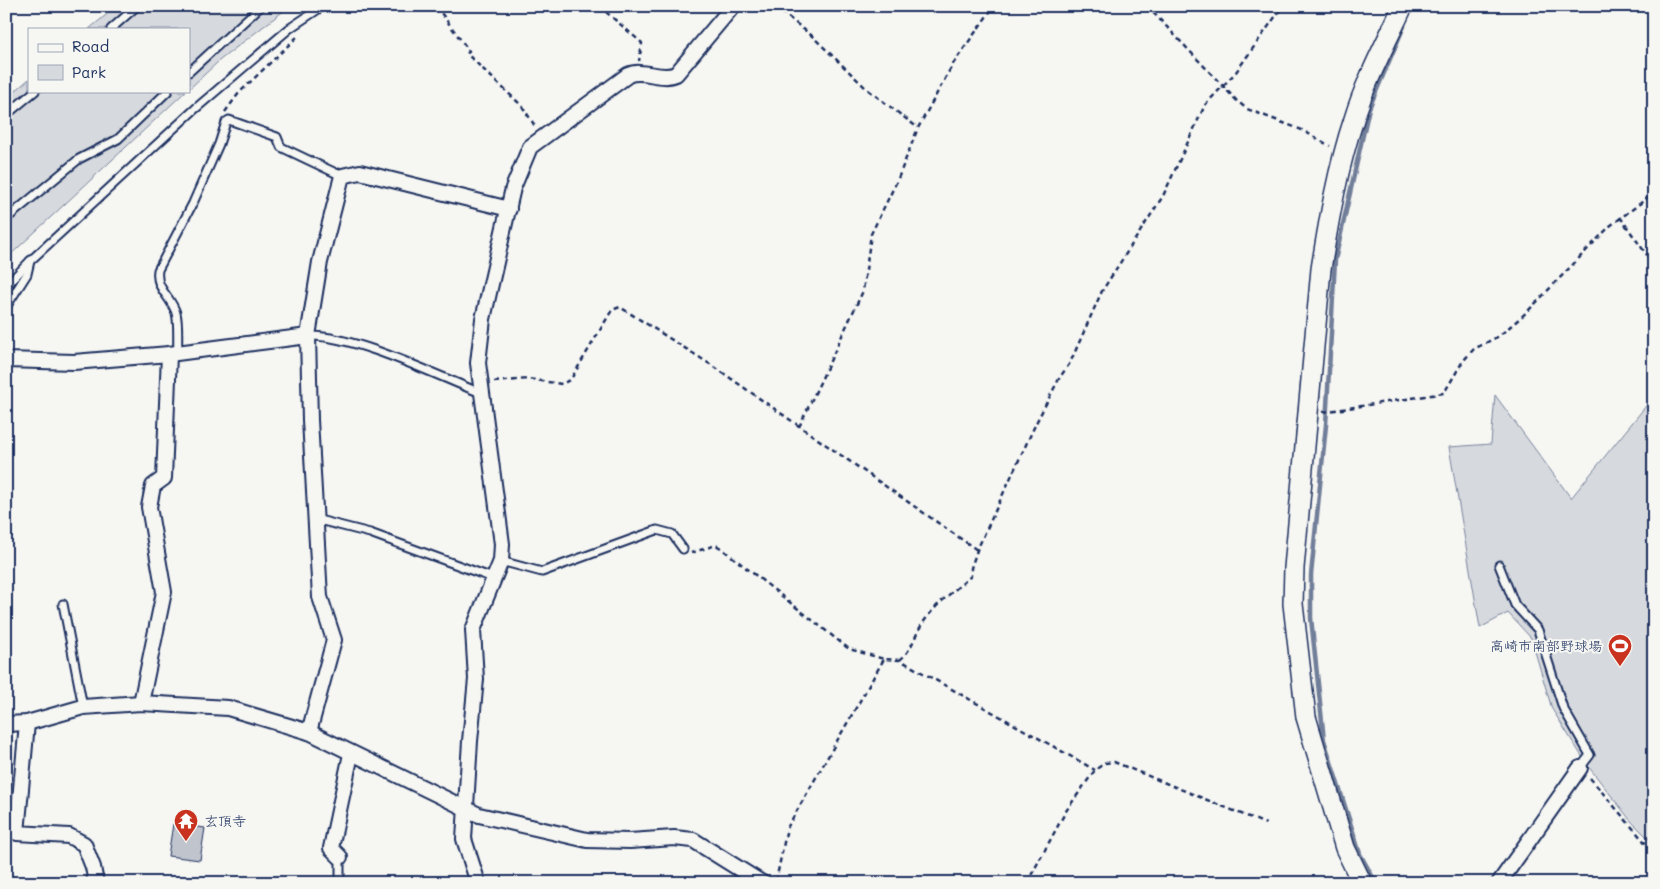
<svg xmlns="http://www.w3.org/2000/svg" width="1660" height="889" viewBox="0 0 1660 889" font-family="Mali,'Klee One',sans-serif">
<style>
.green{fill:#d6d9dd;stroke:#78849e}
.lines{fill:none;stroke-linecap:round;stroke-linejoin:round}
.stream{stroke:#717e99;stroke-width:4.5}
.building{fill:#c0c4cd;stroke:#1b2f5e}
.lane-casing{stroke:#1b2f5e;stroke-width:11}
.street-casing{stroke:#1b2f5e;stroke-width:18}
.secondary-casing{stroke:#1b2f5e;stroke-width:22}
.path{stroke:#1b2f5e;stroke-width:2.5;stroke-dasharray:5 4;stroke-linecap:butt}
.lane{stroke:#f6f6f2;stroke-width:7}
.street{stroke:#f6f6f2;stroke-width:14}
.secondary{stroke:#f6f6f2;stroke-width:19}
.labels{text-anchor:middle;stroke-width:4;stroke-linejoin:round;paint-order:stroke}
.poi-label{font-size:14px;fill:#1b2f5e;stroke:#f6f6f2;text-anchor:end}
</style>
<rect width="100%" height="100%" fill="#f6f6f2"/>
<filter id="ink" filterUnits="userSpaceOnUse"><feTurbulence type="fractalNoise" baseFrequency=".02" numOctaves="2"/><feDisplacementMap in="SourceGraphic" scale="10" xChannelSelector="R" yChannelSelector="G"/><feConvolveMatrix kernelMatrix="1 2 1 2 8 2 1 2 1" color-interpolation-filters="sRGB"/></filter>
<g filter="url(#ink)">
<g class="green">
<path d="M117,6H290L220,60L189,89V29H89Z"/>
<path d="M29,79V91H186L6,259V99Z"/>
<path d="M1495,395L1571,498L1654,396V844L1631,821L1588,766L1552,709L1531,638L1508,613L1480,628L1449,447L1491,444Z"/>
</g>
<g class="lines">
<path class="stream" d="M1376,883L1360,854L1324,740L1311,618V575L1326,425L1335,260L1369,108L1404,26"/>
</g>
<path class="building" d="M173,824L205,828L200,860L168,856Z"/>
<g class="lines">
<defs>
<g id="lane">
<path d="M111,29L137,6"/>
<path d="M189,72L261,6"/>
<path d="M6,115L35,91"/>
<path d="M6,219L79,159L118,139L168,91"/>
<path d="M6,286L30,261L195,109L290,28L323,6"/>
<path d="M6,307L27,274L30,261"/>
<path d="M308,336C352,334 438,376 481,393"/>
<path d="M178,353C177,340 179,325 176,313C171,296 155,289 158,270L193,203L219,144L226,122L229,120L277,137L281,147L342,176"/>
<path d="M315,519L370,533L493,578"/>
<path d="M501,561L542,572L657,530L672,534L683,549"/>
<path d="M1499,565L1515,605L1538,630L1563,708L1590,755L1580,768"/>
<path d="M63,604L83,707"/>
<path d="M340,857V879L343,883"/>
</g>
<g id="street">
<path d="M6,360L74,362L169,354L308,336"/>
<path d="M141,703L164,592L149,507L153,486L164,478L169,354"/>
<path d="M27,723L17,833L69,836L84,844L93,867L96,883"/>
<path d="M6,724L27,723L83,707L141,703L228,708L309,732L479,815L587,840L630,841L674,838L693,840L762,883"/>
<path d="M309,732L334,640L320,597L310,420L308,336L320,262L342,176L360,172L509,209"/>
<path d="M340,857L331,848L351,754"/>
<path d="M478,883L464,839L470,741L476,679L473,630L501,561L502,544L478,363L483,319L513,188L530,147L628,75C643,68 661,81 676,74L733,6"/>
<path d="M1499,883L1580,768"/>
</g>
<path id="secondary" d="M1362,883L1345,848L1306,717L1293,604L1294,568L1321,269C1329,219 1338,167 1354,119C1366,80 1386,43 1403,6"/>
</defs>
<use href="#lane" class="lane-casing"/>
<use href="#street" class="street-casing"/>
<use href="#secondary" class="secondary-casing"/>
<g class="path">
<path d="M436,6L469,51L467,54L522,106L535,126"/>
<path d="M599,6L642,43L639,61"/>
<path d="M774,6L811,35L867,89L918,128"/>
<path d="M1147,6L1237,101L1247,109L1302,130L1330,146"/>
<path d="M225,112L239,93L299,35"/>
<path d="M1620,217L1654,265"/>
<path d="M494,382L528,379L562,384L571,379L612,310L620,307L713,366L977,550"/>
<path d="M1323,412L1444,393L1463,361L1474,349L1499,336L1527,312L1610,226L1654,193"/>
<path d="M799,427L863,291L871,234L897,181L918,128L953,64L994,6"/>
<path d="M691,553L716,545L721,548L849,649L884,659L900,660L1095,770"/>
<path d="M900,660C913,649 915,633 925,620C937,603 955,590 971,576V568L977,550L1037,421L1060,377L1070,363L1102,291L1163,196L1205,105L1236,72L1283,6"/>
<path d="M1590,778L1654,853"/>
<path d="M776,881L787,828L884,659"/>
<path d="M1027,883L1066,811L1095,770L1105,763L1114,762L1266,824"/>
</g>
<use href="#lane" class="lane"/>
<use href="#street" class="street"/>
<use href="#secondary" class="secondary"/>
</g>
</g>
<defs>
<symbol id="stadium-pin" viewBox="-11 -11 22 30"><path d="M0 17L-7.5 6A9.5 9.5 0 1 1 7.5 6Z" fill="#c8321e" stroke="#f6f6f2"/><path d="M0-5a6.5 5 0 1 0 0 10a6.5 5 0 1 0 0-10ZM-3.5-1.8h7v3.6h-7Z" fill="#fff"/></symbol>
<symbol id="temple-pin" viewBox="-11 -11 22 30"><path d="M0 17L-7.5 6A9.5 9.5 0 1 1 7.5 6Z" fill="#c8321e" stroke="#f6f6f2"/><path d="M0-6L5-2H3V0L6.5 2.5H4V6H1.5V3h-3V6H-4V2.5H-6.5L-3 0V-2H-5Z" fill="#fff"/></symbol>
</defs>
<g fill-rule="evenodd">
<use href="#stadium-pin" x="1606" y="632" width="28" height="38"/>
<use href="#temple-pin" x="172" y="807" width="28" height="38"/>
</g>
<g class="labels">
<g class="poi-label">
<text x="1602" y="651">高崎市南部野球場</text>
<text x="204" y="826" text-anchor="start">玄頂寺</text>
</g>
</g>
<rect width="1660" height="889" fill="none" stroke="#f6f6f2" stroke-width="25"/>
<rect x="12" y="12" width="1635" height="864" fill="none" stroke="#1b2f5e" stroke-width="2" filter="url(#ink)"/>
<rect x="28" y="28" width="162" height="65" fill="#f6f6f2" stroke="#9ea6b7"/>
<rect x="38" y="44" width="25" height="8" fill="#f6f6f2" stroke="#9ea6b7"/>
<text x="72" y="52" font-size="15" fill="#1b2f5e">Road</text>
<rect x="38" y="65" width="25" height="15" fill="#d6d9dd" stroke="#9ea6b7"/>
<text x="72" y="78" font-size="15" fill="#1b2f5e">Park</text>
</svg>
